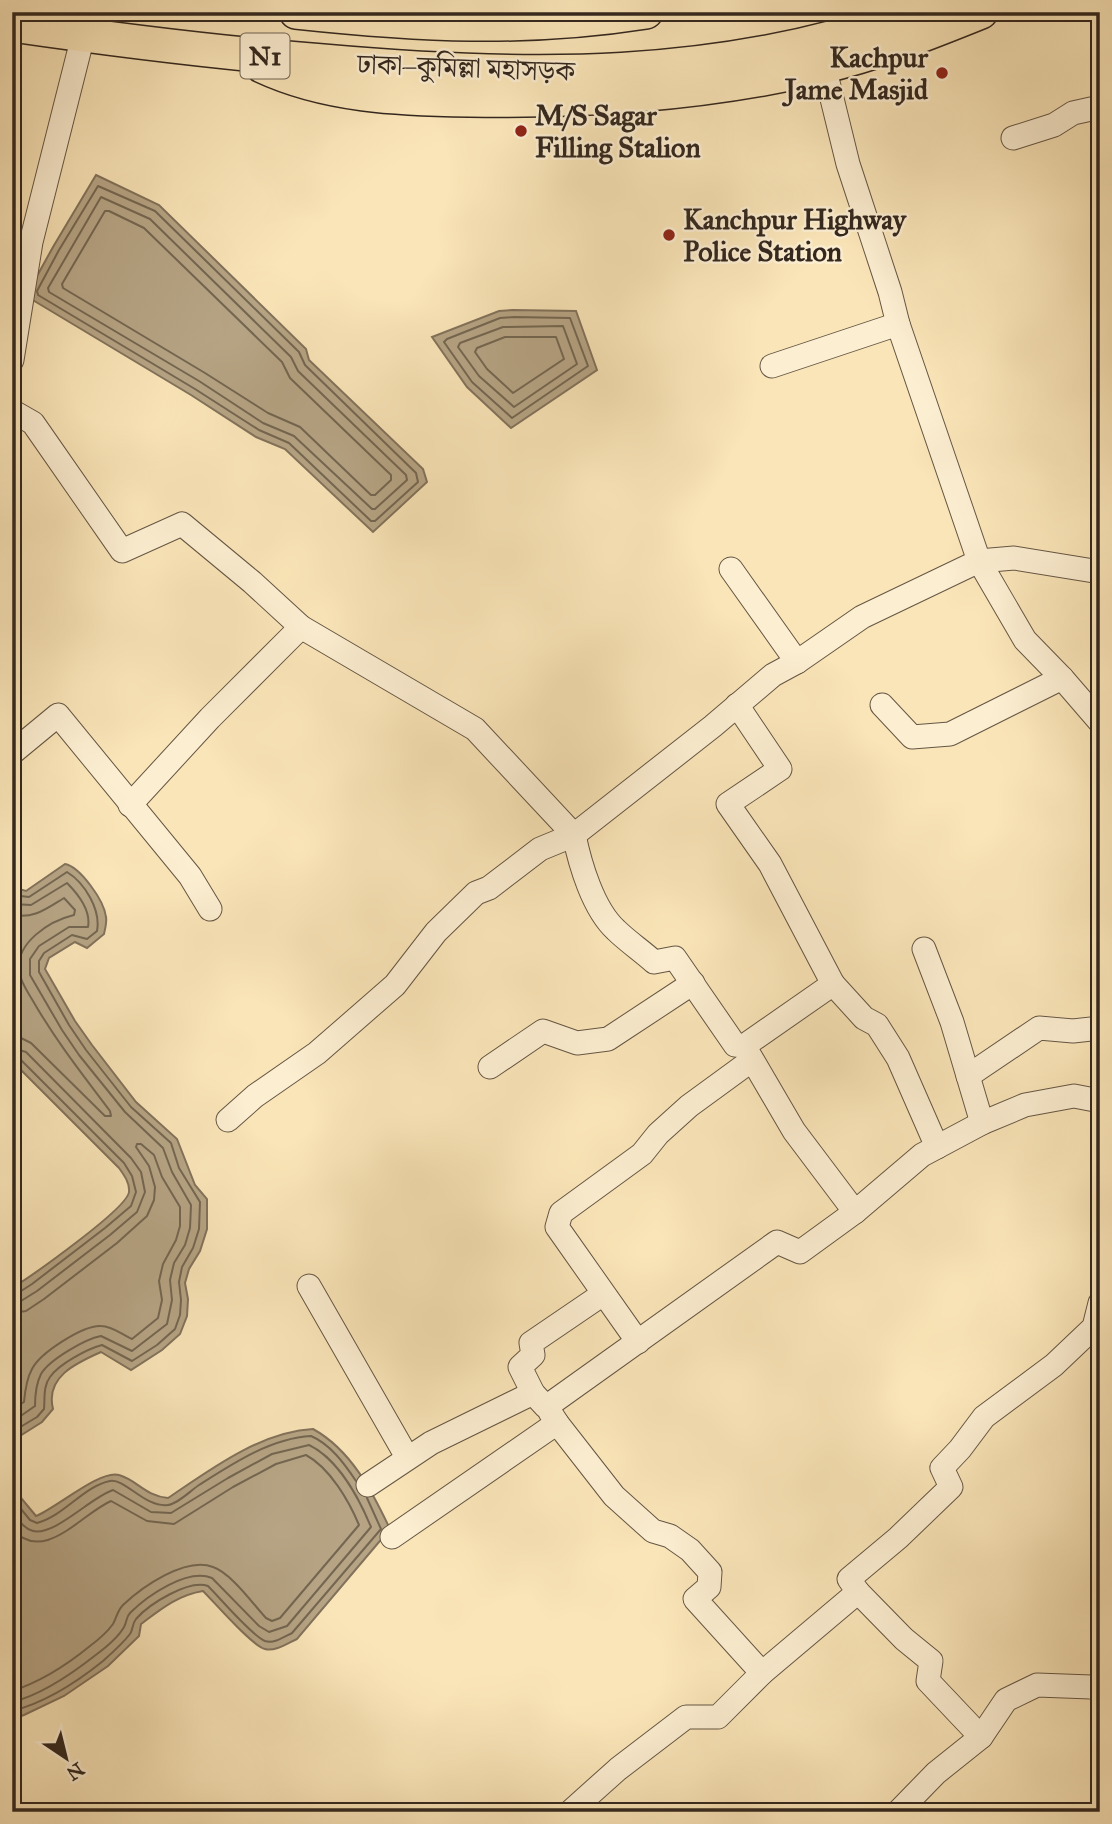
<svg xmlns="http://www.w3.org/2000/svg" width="1112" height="1824" viewBox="0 0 1112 1824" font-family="'IM FELL Great Primer','Noto Serif Bengali',serif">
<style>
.water{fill:#b6a484;stroke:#82725b;stroke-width:2}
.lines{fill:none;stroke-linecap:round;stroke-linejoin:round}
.shore{stroke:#746651;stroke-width:2}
.minor-casing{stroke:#655644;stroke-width:25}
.highway-casing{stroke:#33271e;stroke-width:36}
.minor{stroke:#fceed1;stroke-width:23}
.highway{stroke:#fae5b8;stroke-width:33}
.poi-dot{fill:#8f2418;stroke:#fceed1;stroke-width:2.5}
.labels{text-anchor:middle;stroke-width:5;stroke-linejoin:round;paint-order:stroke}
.shield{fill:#fceed1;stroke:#6f6354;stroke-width:2}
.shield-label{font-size:26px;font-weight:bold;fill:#33271e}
.poi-label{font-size:28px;font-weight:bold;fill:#33271e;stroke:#fceed1;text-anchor:start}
.street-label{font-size:28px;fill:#33271e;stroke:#fceed1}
</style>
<rect width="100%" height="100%" fill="#fae5b8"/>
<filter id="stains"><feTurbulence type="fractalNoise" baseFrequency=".00286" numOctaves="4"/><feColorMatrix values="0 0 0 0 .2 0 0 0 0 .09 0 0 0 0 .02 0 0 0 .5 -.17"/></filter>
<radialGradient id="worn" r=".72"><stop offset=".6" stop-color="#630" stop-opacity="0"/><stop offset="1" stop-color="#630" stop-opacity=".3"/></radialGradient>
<g class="water">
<path d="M96,175L159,205L306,349L309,360L423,469L427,482L373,532L285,449L256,437L191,395L26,296L53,247Z"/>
<path d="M513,310L576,311L597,370L511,428L467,387L432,337L499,311Z"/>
<path d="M65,864C80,867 104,900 106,917C107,922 105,929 104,934L87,948L75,942L49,958L45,969L75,1021L92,1045L136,1102L177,1139L195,1185L207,1199V1229L200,1251L189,1269L185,1283L188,1299L187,1316L180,1334L162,1350L131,1370L101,1352C76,1363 45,1377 53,1409L42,1422L12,1441V1288C30,1277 127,1209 129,1192C130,1183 124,1175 119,1168L12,1061V887L26,891Z"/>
<path d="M313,1429C351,1450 372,1491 390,1529L297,1639C288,1643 275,1652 265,1649C252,1646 215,1603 203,1591C178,1595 161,1609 141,1624L139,1636L108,1666L64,1696L24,1715L12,1719V1487L36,1516C56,1508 101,1469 119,1475C137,1480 145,1496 168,1498C211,1469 260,1432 313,1429Z"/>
</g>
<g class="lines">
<g class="shore">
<path d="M98,186L155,211L299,352L305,365L416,473L418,482L375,521H371L289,443L259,430L195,389L38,295L37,291L59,250Z"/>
<path d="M101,197L150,219L291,357L298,371L406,475L407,480L375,509H372L294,436L263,423L199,381L49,292L48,288Z"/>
<path d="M105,211H109L144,228L282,362L290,378L391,475V480L375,495H371L300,427L268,413L205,373L63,288L62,284Z"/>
<path d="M514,317L570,318L588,366L512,418L472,382L444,342L447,339L500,318Z"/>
<path d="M563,326L577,364L514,407L479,376L458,347L460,343L503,327Z"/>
<path d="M505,337H556L564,359L513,393L487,369L475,352L477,348Z"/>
<path d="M12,895L29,897L67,872C85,883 101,910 97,931L87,939L72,935L44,953L39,961V972L69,1025L86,1050L131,1107L171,1143L179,1168L200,1202L199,1229L193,1248L182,1267L179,1282L181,1300L180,1315L175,1329L157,1345L132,1361L102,1345C87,1349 59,1364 50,1377C43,1386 45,1399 44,1409L37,1417L12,1432"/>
<path d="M12,904L31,905L67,883C78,894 91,911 88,927H69L39,946L30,959V975L62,1030L79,1055L125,1112L163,1148L172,1172L191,1205L190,1228L185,1245L174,1263L170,1280L172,1300L167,1324L132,1351L101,1336C85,1339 49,1360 41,1374C36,1384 35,1396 35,1406L12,1422"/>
<path d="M12,915C34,919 46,909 64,898L75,910L74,915C49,921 15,943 19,972C21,983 28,992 33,1001C56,1041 83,1075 110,1111L111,1116H105L31,1043L21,1038L12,1037"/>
<path d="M12,1048L26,1052L131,1158L141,1172L145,1192L137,1212L110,1235L37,1291L21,1301L12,1303"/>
<path d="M12,1057L20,1059L124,1163L132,1176L136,1192L131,1206L105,1228L32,1284L18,1293L12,1294"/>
<path d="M12,1313L26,1311L44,1299L117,1243L147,1216L154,1200L155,1187L149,1166L136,1147L137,1144H141L154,1155L162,1177L180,1207V1226L176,1240L163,1264L159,1281L162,1300L158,1318L132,1339C122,1335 113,1326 101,1326C83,1325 40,1353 32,1369C27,1378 25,1391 24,1402L12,1409"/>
<path d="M12,1498L30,1520L37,1523C64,1516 84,1486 110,1481C125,1478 145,1508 168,1505C178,1504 190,1491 199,1485C232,1464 271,1438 311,1436C330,1444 344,1463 356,1481"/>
<path d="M12,1512C18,1519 24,1529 33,1531C55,1536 91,1497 113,1490L151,1512L171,1513L228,1478L272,1454L309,1445C338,1459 359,1498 371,1527L287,1626L269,1632L259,1626L212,1578C187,1568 147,1596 130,1613C126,1617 127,1622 124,1627C119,1636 105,1648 97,1654C73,1673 42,1695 12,1702"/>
<path d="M12,1529C44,1565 81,1514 111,1501L147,1521L174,1524L233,1487L276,1464L306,1455C330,1468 349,1501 359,1525L280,1618L272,1621L266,1618C253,1604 231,1573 213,1567C186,1556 142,1587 123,1605C117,1611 117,1617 113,1624C108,1631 98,1640 90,1646C68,1664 40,1682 12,1691"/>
<path d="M12,1711C44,1703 77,1682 103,1661C112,1653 123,1643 130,1634C133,1630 132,1624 136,1619C149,1604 189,1579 208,1586C220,1598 252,1636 265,1641C274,1644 284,1637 292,1633L381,1529L367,1498"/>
</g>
<defs>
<g id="minor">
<path d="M824,66L848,164L890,292L898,324L979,561L1025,640L1062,678L1100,722"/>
<path d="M1013,138L1054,125L1073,113L1100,107"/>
<path d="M12,360L31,242L83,36"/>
<path d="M772,366L898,324"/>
<path d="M12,411L33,423L122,551L182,524L252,582L301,627L475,729L574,835C580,864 593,909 616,930C627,941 642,951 654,962L675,958L735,1045L744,1046L833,984L864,1018L877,1025L898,1058L937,1147"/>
<path d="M731,569L797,662"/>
<path d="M737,705L780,769L728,804L770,864L833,984"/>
<path d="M882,705L912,737L950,734L1062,678"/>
<path d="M12,753L58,715L190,876L210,909"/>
<path d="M130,805L210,718L301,627"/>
<path d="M924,949L952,1022L982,1123"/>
<path d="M746,1049L794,1131L855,1212"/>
<path d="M490,1067L543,1031L577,1043L608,1039L693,983"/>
<path d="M968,1076L1039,1028L1073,1031L1100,1028"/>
<path d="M228,1120L255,1096L317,1053L395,985L436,932L476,893L489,888L540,849L574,835L713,726L773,675L797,662L862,617L979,561L1014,558L1100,572"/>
<path d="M309,1286L407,1457"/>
<path d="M603,1294L531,1343L533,1355L520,1367L533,1393L546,1407L777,1242L800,1252L855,1212L922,1155L982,1123L1025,1105L1074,1096L1100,1101"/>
<path d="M638,1342L557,1227L561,1213L642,1154L658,1134L689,1106L752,1060"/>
<path d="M557,1423L614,1496L653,1531L670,1536L690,1550L710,1572L709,1587L695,1599L762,1673"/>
<path d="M368,1485L431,1443L533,1393"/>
<path d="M392,1537L557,1423L550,1412"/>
<path d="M858,1592L904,1639L931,1661L928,1681L981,1737"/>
<path d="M570,1812L618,1769L686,1717H718L762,1673L858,1592L849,1579L898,1538L951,1487L942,1468L960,1449L984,1417L1054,1365L1094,1327L1100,1303"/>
<path d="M898,1812L936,1773L981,1737L1006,1700L1037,1685L1091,1687L1100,1690"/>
</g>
<g id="highway">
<path d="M296,12C418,25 525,31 646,12"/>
<path d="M12,25C116,40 219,53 323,61C524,79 722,82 915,12"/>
<path d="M262,66C326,96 399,99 469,100C587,102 706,94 821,67C876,54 929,33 981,12"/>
</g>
</defs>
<use href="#minor" class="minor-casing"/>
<use href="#highway" class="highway-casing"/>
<use href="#minor" class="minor"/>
<use href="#highway" class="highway"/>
</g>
<g class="poi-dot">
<circle cx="942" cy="73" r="7"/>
<circle cx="521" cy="131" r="7"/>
<circle cx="669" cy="235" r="7"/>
</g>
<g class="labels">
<rect class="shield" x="240.5" y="33.5" width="49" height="45" rx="5"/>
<g class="shield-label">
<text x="265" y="65">N1</text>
</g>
<g class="poi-label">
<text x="928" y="67" text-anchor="end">Kachpur<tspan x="928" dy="32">Jame Masjid</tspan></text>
<text x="535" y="125">M/S Sagar<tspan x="535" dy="32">Filling Stalion</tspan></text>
<text x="683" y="229">Kanchpur Highway<tspan x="683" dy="32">Police Station</tspan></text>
</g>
<g class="street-label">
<text transform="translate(466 67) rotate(2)" y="10">ঢাকা–কুমিল্লা মহাসড়ক</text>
</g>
</g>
<rect width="1112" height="1824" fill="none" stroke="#fae5b8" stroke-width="42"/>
<rect x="14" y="14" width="1084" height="1796" fill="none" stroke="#33271e" stroke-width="3.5"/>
<rect x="21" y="21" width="1070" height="1782" fill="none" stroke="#33271e" stroke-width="2"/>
<g transform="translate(66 1758) rotate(145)" stroke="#fceed1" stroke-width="5" paint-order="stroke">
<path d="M0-5L12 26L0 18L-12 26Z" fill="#33271e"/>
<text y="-10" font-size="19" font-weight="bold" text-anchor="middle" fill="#33271e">N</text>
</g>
<rect width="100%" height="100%" filter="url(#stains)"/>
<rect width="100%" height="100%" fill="url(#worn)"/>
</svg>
